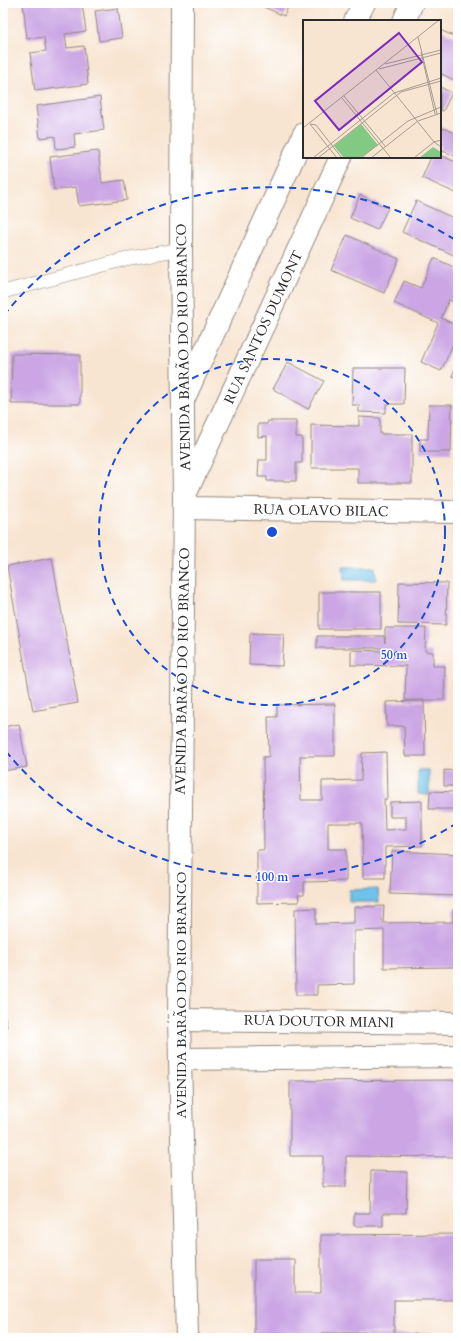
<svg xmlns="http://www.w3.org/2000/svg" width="461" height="1341" viewBox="0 0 461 1341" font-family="Cardo,serif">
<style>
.water{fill:#6dc3ea;stroke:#4c778a}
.building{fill:#cba5e4}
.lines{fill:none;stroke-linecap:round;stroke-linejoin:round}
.service-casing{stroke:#92887e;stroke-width:14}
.minor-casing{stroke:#92887e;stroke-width:24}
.tertiary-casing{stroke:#92887e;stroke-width:24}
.service{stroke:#fff;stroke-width:13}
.minor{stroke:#fff;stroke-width:22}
.tertiary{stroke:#fff;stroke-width:22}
.ring{fill:none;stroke:#1d4ed8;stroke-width:2;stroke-dasharray:7 5}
.labels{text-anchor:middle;stroke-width:3;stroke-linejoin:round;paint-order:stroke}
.street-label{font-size:14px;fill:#2b2b2b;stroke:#fff}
.inset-road{fill:none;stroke:#a69b8f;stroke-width:1}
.view{fill:#7b2cbf;fill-opacity:0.15;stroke:#7b2cbf;stroke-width:2}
.inset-edge{fill:none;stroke:#2b2b2b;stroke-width:2}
.centre{fill:#1d4ed8;stroke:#fff;stroke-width:2}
.ring-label{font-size:12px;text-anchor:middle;font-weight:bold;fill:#1d4ed8;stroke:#fff;stroke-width:3;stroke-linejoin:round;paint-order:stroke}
</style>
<rect width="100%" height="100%" fill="#fff"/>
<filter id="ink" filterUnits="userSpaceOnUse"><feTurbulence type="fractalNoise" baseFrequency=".025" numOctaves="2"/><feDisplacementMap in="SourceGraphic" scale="8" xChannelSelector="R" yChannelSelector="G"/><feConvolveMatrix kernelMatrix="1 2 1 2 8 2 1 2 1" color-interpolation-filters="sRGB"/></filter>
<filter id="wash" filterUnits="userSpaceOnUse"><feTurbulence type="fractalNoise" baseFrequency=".012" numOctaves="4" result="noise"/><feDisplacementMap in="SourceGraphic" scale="16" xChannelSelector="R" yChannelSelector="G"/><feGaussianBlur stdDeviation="0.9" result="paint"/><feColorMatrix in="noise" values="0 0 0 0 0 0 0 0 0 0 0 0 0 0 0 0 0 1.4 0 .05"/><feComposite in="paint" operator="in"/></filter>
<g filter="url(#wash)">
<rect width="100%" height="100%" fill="#f8e5d1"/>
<g class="water">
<path d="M343,567H375L376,580H344Z"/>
<path d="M418,770H429V795L418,794Z"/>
<path d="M378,889L379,902H349V890Z"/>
</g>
<g id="blocks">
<g class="building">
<path d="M23,3H82L86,31L65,34L67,48L84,46L88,84L35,91L30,53L46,51L44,37L27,39Z"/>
<path d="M255,3H290L284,16Z"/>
<path d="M118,8L122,38L99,41L95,11Z"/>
<path d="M440,30L458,38V76L456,81L442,74L440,78Z"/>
<path d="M440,87L452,93L443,111L440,110Z"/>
<path d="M100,97L104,130L74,134L75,147L56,149L55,136L40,138L36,106Z"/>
<path d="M440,127L456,133L458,128V157L440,150Z"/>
<path d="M98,151L102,183L124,180L127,200L79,206L76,187L54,190L50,157Z"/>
<path d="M440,155L458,163V194L422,178L431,157H440Z"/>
<path d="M360,195L388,208L377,230L350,218Z"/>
<path d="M416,201L458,220V257L402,232Z"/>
<path d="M347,235L399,259L384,293L331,270Z"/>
<path d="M434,258L458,269V304L449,300L441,318L458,326V333L441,371L421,362L438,323L394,303L404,281L421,288Z"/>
<path d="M12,354L80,355V404H11Z"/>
<path d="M288,362L324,381L308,409L273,389Z"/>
<path d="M458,362V378L452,376Z"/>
<path d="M353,368H405L404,404H386V413L359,412V405H352Z"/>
<path d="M429,405H452L451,452H420V439H428Z"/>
<path d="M359,417L380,418V434H412V483H358V468H311V425L359,426Z"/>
<path d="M268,421H296V437H302V463H296V481H267V477H258L259,460H267V436L258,437V424H267Z"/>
<path d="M52,558L78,703L33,711L7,566Z"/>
<path d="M399,582L447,583L446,625L398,624Z"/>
<rect x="319" y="592" width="62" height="37"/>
<rect x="456" y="618" width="2" height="34"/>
<path d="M385,628H426L425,651L433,652V666H445L444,700H405L406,666L351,665V650L385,651V648H317V636H384L385,643Z"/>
<path d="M250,633L284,634L282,666L249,665Z"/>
<path d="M424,701L425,756H405L404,726H387L386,702Z"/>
<path d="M335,704V756H300L301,800H322V781L361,780L362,753L386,752L387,799H384L385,830L406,829V817H390V802L422,801V846L385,847V878H363L362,823H328V849H346V881L304,882V895H298L299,902L257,903V850H264L263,757H269L268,717H277V705Z"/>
<path d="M19,724L27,767L3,771V727Z"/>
<path d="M444,770L458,771V809H429L430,791L454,792V786H444Z"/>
<path d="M392,851L458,854V896L390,894Z"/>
<path d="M384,906L383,923L453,922V909H458V951H454V967L384,968V930L354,931V984L317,985V995H296L295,909L316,908V924L354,923V907Z"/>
<path d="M3,1007L7,1027L3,1028Z"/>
<path d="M458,1080V1157L346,1156V1187H323V1156H290V1081Z"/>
<path d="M371,1171L407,1172L406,1213H383V1226H354V1213H370Z"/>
<path d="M458,1234V1300H394V1333H321V1334H458V1338H254V1259H295V1293H321V1235Z"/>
</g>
</g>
</g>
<g filter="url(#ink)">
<use href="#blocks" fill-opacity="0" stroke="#92887e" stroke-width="1"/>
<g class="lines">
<defs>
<path id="service" d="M3,292L130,258L181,249"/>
<g id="minor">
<path d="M355,21L364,3"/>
<path d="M404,21L412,3"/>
<path d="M184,398L304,134"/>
<path d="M184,497L341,157"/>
<path d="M184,508L458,512"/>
<path d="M179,1020L458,1023"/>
<path d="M180,1059L458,1056"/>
</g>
<path id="tertiary" d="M182,3L181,249L184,497L179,1020L187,1338"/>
</defs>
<use href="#service" class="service-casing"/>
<use href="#minor" class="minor-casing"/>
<use href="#tertiary" class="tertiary-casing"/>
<use href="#service" class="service"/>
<use href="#minor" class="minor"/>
<use href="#tertiary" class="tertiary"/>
</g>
</g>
<g class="ring">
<circle cx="272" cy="532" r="173"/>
<path d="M457 823A345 345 0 0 1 4 749M4 315A345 345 0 0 1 457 241"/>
</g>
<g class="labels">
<g class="street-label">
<text transform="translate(263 327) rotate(-65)" y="5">RUA SANTOS DUMONT</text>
<text transform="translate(183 347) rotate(-91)" y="5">AVENIDA BARÃO DO RIO BRANCO</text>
<text transform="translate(321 510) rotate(1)" y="5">RUA OLAVO BILAC</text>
<text transform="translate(182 671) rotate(-89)" y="5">AVENIDA BARÃO DO RIO BRANCO</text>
<text transform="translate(181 995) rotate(-90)" y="5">AVENIDA BARÃO DO RIO BRANCO</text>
<text transform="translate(319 1021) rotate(1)" y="5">RUA DOUTOR MIANI</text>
</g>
</g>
<g transform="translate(303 20)">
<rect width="138" height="138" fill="#f8e5d1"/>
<path d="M58,104L75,125L57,138H41L31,126ZM130,127L138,132V138H116Z" fill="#82c984"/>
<path class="inset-road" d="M115,17L134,94M118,32L132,94M82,44L138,30M76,49L138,33M73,50L131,122L138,127M41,76L82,126M39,78L88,138M7,104L13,105L39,138M7,104L34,138M0,108L136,0M10,138L91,73L138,58M15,138L98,72L138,61M58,138L105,101L138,87M68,138L115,101L138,93M111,138L131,122L138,120"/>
<path class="view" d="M96,13L119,42L36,110L12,81Z"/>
<rect width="138" height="138" class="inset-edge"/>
</g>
<circle cx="272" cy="532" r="6" class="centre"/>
<g class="ring-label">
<text x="394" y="659">50 m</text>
<text x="272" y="881">100 m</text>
</g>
<rect width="461" height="1341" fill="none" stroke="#fff" stroke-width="16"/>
</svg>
